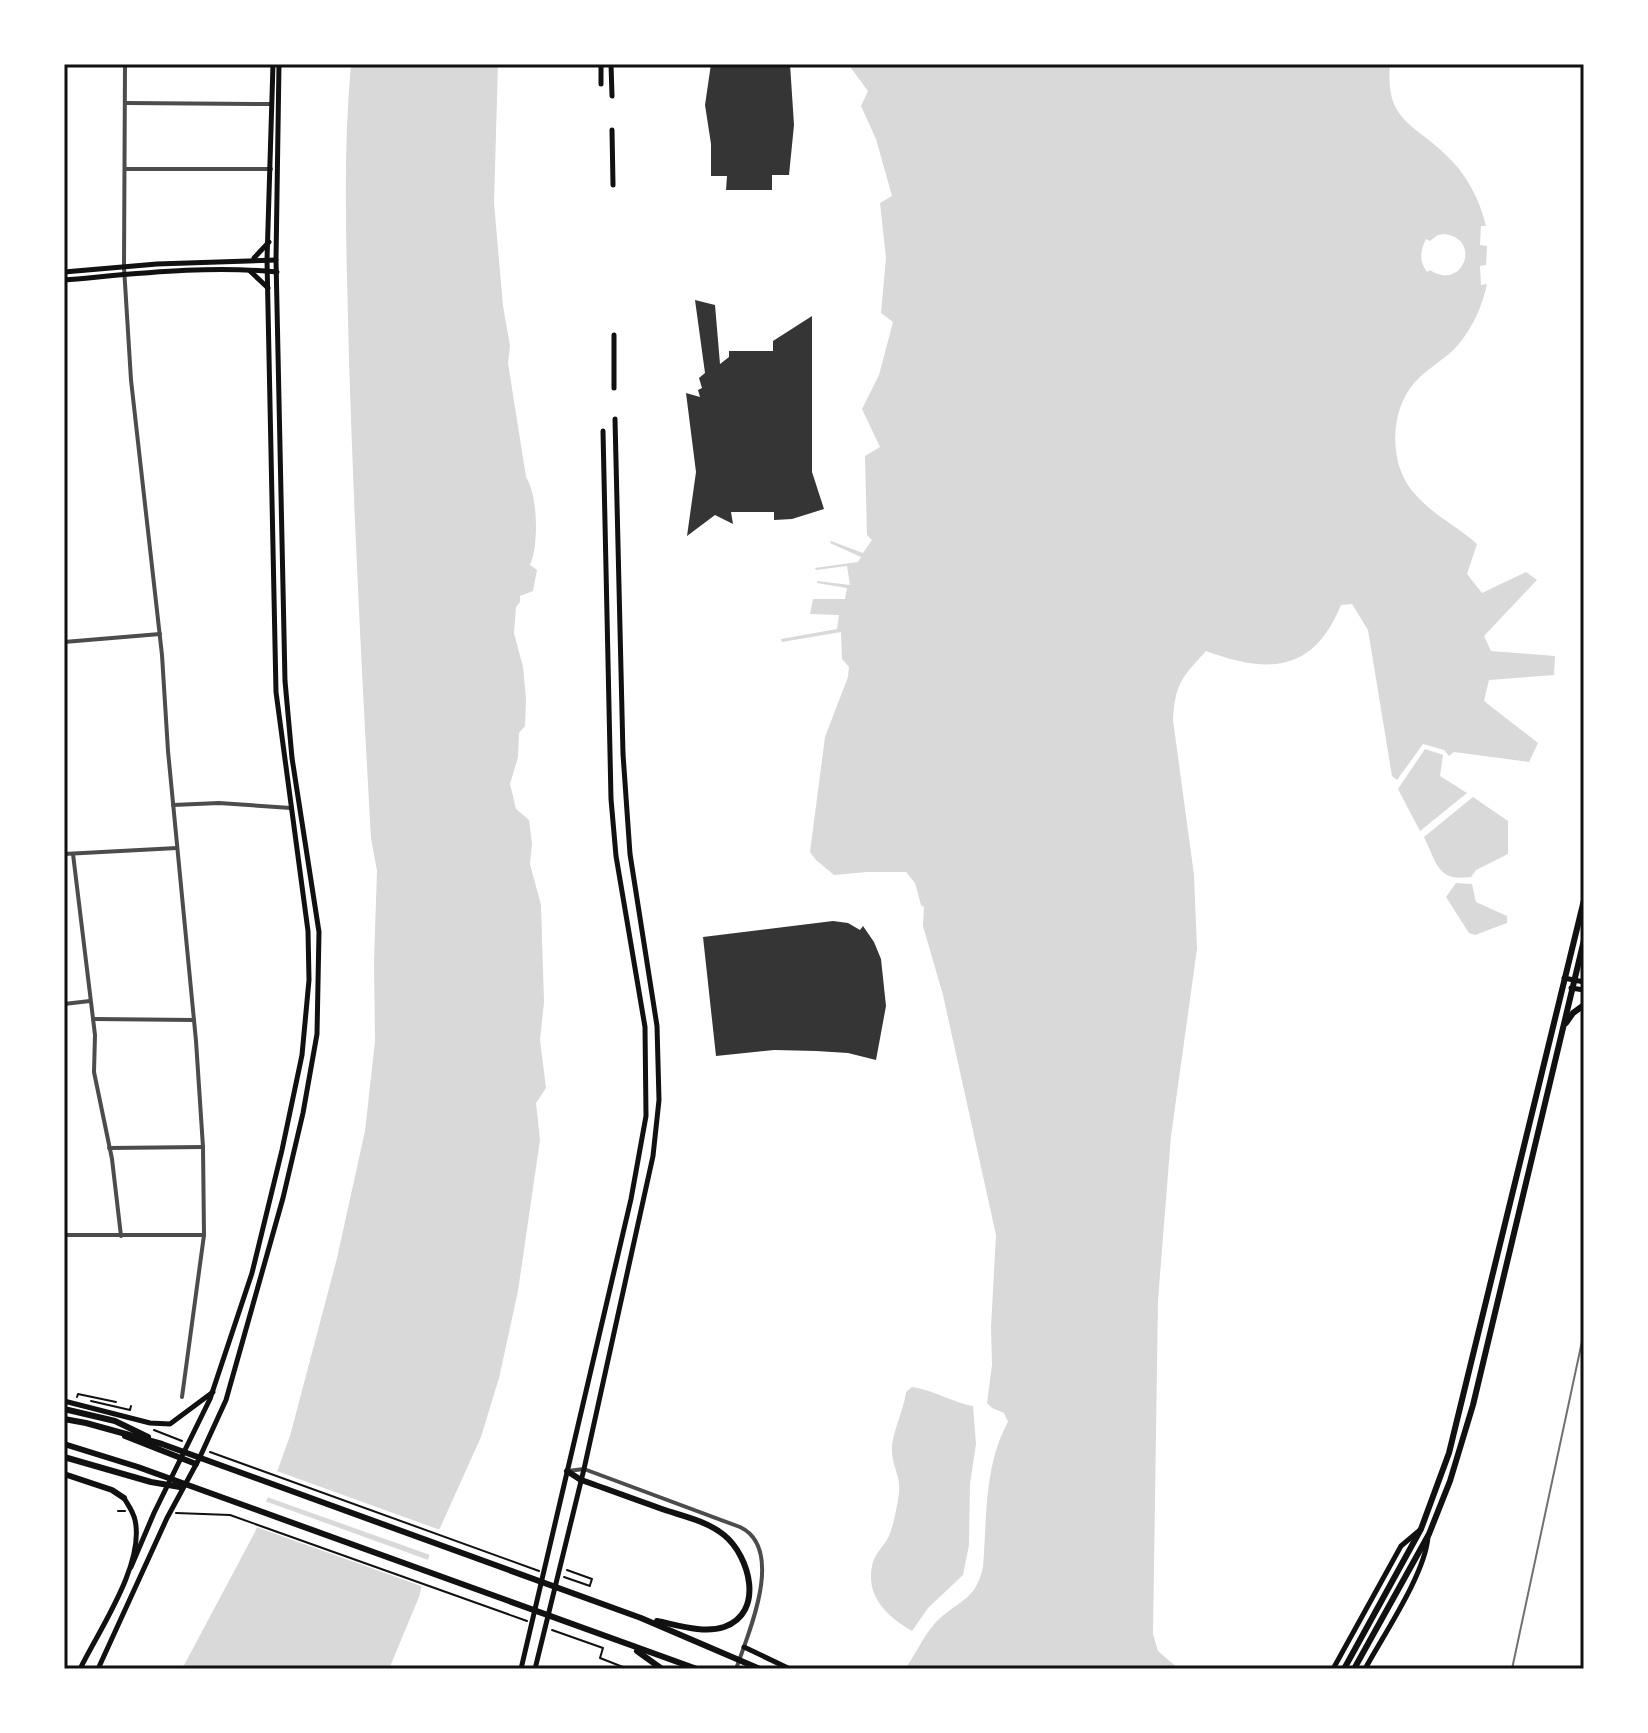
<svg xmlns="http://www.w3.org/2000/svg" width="1648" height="1733" viewBox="0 0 1648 1733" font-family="Roboto,sans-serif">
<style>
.water{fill:#d9d9d9;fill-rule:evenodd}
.pier{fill:#fff}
.building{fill:#353535}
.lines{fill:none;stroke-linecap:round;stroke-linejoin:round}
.path{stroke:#111;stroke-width:2}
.minor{stroke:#4c4c4c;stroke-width:4}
.tertiary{stroke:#4c4c4c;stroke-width:4}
.secondary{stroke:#111;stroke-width:5}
.primary{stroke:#111;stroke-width:6}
.trunk{stroke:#111;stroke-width:6}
.rail{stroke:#707070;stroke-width:2}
.neatline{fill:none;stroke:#111;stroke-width:3}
</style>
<rect width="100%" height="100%" fill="#fff"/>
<g class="water">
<path d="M351,64H498L494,203L503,306L510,346L508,363L526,477C538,495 539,546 530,565L537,570L533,591L520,596V602L516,607L514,633L523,667L526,699L525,726L519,733L518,757L510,784L516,809L529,820L532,844L530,864L541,905L544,1002L540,1040L546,1088L536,1103L540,1140L518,1291L499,1378L481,1437L431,1548L419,1597L389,1669H182L255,1532L290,1436L337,1258L365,1131L375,1041L374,961L377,871L371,838C362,679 354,520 349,360C347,261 342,163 351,64Z"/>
<path d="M848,64H1390C1385,121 1412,122 1446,155C1466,173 1480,200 1486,226H1481L1480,245L1487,246L1486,265L1480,266L1481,285L1487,284C1482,307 1473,327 1458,345C1446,359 1429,367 1416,381C1389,409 1388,466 1415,494C1433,515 1457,526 1477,544L1467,574L1482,593L1526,572L1537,580L1484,636L1491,651L1555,656L1554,675L1489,680L1484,701L1538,743L1529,762L1454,752L1449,756L1444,750L1423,744L1397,780L1392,776L1368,630L1352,604L1341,605C1313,673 1268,674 1206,651C1182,677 1175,684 1173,720L1194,875L1197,949L1171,1136L1158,1300L1153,1634L1158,1651L1179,1669H905C916,1654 923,1636 936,1622C958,1600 976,1601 983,1567C987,1519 984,1465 1008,1422L1004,1413L992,1408L987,1403L992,1365L991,1327L996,1235L943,995L923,926L924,907L921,905L915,883L906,872H867L834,875L816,860L810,852L825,737L848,677L849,667L842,659L841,632L782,642L781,639L837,629L839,615L810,614L813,599H845L847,588L817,583V581L850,585L847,566L816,570L815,568L858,562L861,557L830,543L831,541L863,553L872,540L867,535L865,456L880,447L862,409L879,375L893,322L881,313L886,258L880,203L892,196L876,139L861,106L868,91ZM1445,234C1483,240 1462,292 1430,270L1427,272C1419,261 1420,251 1426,239L1430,241L1438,235Z"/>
<path d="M1425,749L1443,755L1440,776L1467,793L1420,831L1398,789Z"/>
<path d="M1473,797L1508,821V854L1476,870L1471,877C1437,882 1437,863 1424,837Z"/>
<path d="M1456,883L1472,884L1476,902L1507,916V923L1475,935L1469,933L1446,897Z"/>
<path d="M912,1387C934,1390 951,1402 973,1406L976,1444L970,1484L969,1545L963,1575L928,1608L912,1631C886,1616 864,1595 873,1562C876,1552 885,1545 889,1536C894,1523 897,1507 899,1493C901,1476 892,1466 892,1451C891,1435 904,1410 906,1392Z"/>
</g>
<g class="pier">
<path d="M274,1470L443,1531L433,1556L264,1496Z"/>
<path d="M262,1500L431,1561L424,1587L253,1526Z"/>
</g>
<g class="building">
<path d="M711,64H790L794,125L789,175H772V190H726L727,176H711V144L705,105Z"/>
<path d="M695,300L715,305L720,364L729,357V351H773V341L812,316V472L824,509L792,519L774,520V512H731L733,524L715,515L687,536L696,472L686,393L700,397L698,390L702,388L699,378L705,373Z"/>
<path d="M833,921L848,923L860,930L863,926L874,942L881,959L886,1006L876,1060L848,1053L816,1051L774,1050L716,1056L703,937Z"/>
</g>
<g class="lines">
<g class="path">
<path d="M77,1397L78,1394L116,1402"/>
<path d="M91,1401L130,1410L131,1406"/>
<path d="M154,1430L182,1441"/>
<path d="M210,1452L539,1571"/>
<path d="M118,1511H125"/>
<path d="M176,1513L230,1515L527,1621"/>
<path d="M567,1570L592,1579L590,1585"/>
<path d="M564,1577L590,1586"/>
<path d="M552,1630L603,1648L600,1658L628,1669"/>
</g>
<g class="minor">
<path d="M125,64L124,267L131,380L162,655L168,751L196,1041L203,1147L204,1235L182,1397"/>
<path d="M126,103L272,104"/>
<path d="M125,169H271"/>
<path d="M64,642L160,634"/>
<path d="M173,805L219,803L291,808"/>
<path d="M64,854L177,848"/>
<path d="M73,854L95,1035L94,1072L112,1159L121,1236"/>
<path d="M64,1004L90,1001"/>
<path d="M93,1019L194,1020"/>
<path d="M109,1148L203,1147"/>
<path d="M64,1235H204"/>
</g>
<path class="tertiary" d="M568,1471L584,1469L740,1527C786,1549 748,1634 736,1669"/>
<g class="secondary">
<path d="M601,64V84"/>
<path d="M611,64L612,96"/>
<path d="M612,130L613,185"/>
<path d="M254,258L269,242"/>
<path d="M250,271L268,288"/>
<path d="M64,272L157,264L276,260"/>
<path d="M64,280C134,274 206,265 277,272"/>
<path d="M614,335V388"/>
<path d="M1564,978L1584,982"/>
<path d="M1571,988L1584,990"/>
<path d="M64,1401L150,1423L170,1424L213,1392"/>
<path d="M131,1567L154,1513L210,1399L252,1273L282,1150L302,1055L309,980L308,931L276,692L267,260L273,64"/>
<path d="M744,1647L790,1669"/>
<path d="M80,1669C99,1630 145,1564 135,1520C133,1511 128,1505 124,1498"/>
<path d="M98,1669L167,1518L199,1459L226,1400L283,1198L303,1113L317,1034L319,932L292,758L285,681L276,260L279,64"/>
<path d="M521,1669L631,1199L646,1116L645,1027L616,856L611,799L603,431"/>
<path d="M535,1669L584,1469L653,1156L659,1100L657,1026L630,854L623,754L615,419"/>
<path d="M1333,1669L1401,1546L1420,1530"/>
<path d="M1365,1669C1384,1634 1425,1574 1428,1537"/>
</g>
<g class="primary">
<path d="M125,1436L196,1464"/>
<path d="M64,1474L112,1490L124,1498"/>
</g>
<g class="trunk">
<path d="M1566,1023L1573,1013L1584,1005"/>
<path d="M64,1409L115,1421L148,1437"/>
<path d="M64,1419L86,1423L162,1444L641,1618L760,1669"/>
<path d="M64,1444L138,1467L697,1669"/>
<path d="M64,1457L151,1482L180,1487"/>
<path d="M567,1471L581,1480C610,1490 639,1501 668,1511C687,1517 708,1522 724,1535C750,1556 765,1613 724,1627C704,1634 677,1625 657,1621"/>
<path d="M637,1651L662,1669"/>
<path d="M1344,1669L1421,1529L1449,1453L1584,900"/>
<path d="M1354,1669L1429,1534L1450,1481L1473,1405L1584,940"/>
</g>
<path class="rail" d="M1512,1669L1584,1332"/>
</g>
<rect width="1648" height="1733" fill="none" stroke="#ffffff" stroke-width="132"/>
<rect x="66" y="66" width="1516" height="1601" class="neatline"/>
</svg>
